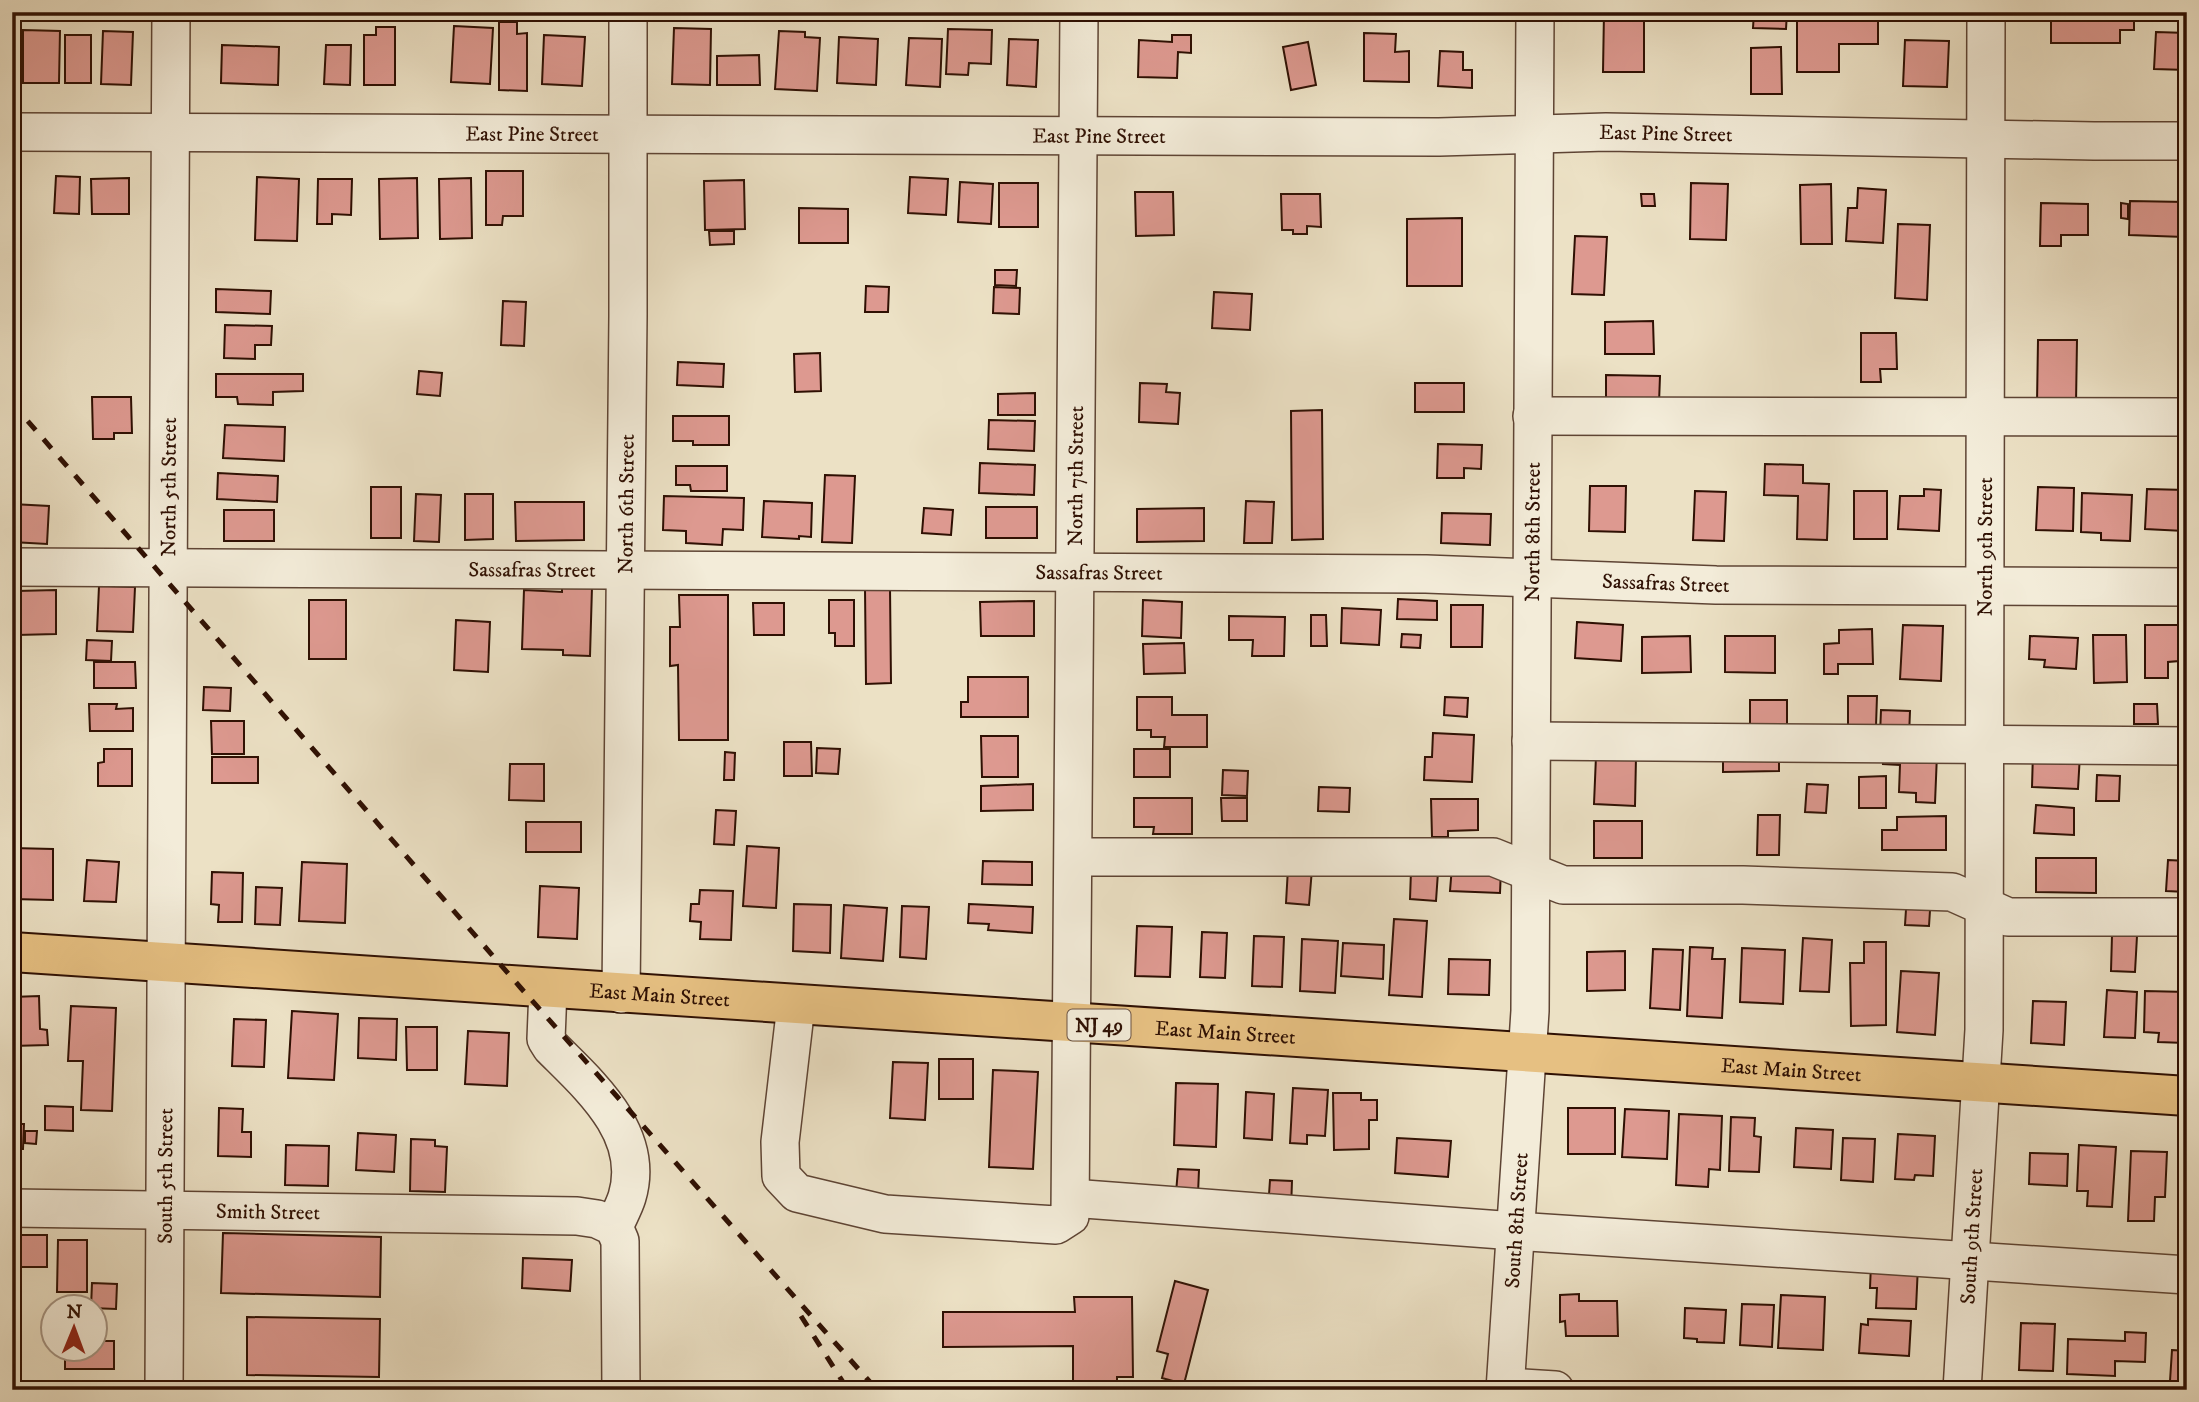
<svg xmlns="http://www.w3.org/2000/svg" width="2199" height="1402" viewBox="0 0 2199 1402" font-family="'IM FELL DW Pica',serif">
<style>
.building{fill:#dd9990;stroke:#2f1003;stroke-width:2}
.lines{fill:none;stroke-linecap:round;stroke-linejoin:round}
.minor-casing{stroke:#5e4434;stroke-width:40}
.highway-casing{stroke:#2f1003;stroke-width:42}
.minor{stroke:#f3ecd9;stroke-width:37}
.highway{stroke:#e6c082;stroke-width:38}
.rail{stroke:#2f1003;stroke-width:5;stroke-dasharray:12 12;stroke-linecap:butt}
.labels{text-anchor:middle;stroke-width:6;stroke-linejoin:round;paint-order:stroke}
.shield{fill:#f3ecd9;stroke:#6a5243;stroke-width:2}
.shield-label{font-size:19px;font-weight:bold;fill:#2f1003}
.street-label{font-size:21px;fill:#2f1003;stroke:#f3ecd9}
</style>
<rect width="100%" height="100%" fill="#ece1c5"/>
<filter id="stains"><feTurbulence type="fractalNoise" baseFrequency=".00286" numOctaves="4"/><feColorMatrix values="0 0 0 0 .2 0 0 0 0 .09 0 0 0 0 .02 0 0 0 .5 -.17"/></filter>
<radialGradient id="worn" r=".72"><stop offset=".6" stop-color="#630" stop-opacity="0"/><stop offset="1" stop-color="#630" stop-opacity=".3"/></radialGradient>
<g class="building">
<path d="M1604,12H1630V15H1644V72H1603Z"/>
<path d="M1754,12H1787L1786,29L1753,28Z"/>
<path d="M2051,12H2134V30H2120V43H2051Z"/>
<path d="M1797,19H1878V44H1839V72H1797Z"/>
<path d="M499,22H517V34L527,33V91L499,90Z"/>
<path d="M454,26L493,28L490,84L451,82Z"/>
<path d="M376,27H395V85H364V35H376Z"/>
<path d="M674,28L711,29L710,85L672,84Z"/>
<path d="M948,29L992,30L991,64L969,63L968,75L946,74Z"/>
<path d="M23,30L60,31L59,83H23Z"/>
<path d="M103,31L133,32L131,85L101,84Z"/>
<path d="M779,31L805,32V37L820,38L817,91L775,89Z"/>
<path d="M2156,32L2187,33V70L2154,69Z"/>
<path d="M1364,33L1396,34L1395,52L1409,51V82L1364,81Z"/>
<rect x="65" y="35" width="26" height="48"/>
<path d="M544,35L585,37L582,86L542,84Z"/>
<path d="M1172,35H1191V53L1178,52L1177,78L1138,77L1139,40L1172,42Z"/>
<path d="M839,37L878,39L876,85L837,83Z"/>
<path d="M909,38L942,39L940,87L906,85Z"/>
<path d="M1009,39L1038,40L1036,87L1007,85Z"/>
<path d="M1905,40L1949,41L1947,87L1903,86Z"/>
<path d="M1308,42L1316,85L1291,90L1283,47Z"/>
<path d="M222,45L279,47L278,85L221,83Z"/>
<path d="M326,45H351L350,85L324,84Z"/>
<path d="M1781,47L1782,94H1751V48Z"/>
<path d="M1440,51L1463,52V70H1472V88L1438,86Z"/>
<path d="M759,55L760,85H717V56Z"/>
<path d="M486,171H523V216H503L502,225H486Z"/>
<path d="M56,176L80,177L79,214L54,213Z"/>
<path d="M257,177L299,179L297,241L255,240Z"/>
<path d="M910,177L948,179L946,215L908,213Z"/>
<path d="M129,178V214H92L91,179Z"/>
<path d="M417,178L418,238L380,239L379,179Z"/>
<path d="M471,178L472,238L440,239L439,179Z"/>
<path d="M318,179H352L351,215L332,214V224H317Z"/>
<path d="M744,180L745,229L705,230L704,181Z"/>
<path d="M960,182L993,184L991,224L958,222Z"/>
<rect x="999" y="183" width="39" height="44"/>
<path d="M1691,183L1728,184L1726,240L1690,239Z"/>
<path d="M1831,184L1832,244H1801L1800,185Z"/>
<path d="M1858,188L1886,190L1883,243L1846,241L1848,208H1857Z"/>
<path d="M1135,192H1173L1174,235L1136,236Z"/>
<path d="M1281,194H1320L1321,227L1307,226V234H1293V230H1282Z"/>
<path d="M1641,194H1654L1655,206H1642Z"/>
<path d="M2130,201L2185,202L2184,237L2129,235Z"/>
<path d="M2041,203L2088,204V235H2061V246H2040Z"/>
<path d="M2121,203L2128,204V219L2121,218Z"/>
<path d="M799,208L848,209V243H799Z"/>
<path d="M1462,218V286H1407V219Z"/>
<path d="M1898,224L1930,225L1927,300L1895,298Z"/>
<path d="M709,231H734V244L710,245Z"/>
<path d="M1575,236L1607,237L1604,295L1572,294Z"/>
<path d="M995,270H1017L1016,286L995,285Z"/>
<path d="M866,286L889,287L888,312H865Z"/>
<path d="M994,287L1020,288L1019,314L993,313Z"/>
<path d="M216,289L271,291L270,314L216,312Z"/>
<path d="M1214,292L1252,294L1250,330L1212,328Z"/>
<path d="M503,301L526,302L524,346L501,345Z"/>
<path d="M1653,321L1654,354H1605V322Z"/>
<path d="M225,325L272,326L271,345H255V359L224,358Z"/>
<path d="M1861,333H1896L1897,369H1880L1881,382H1861Z"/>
<path d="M2038,340H2077L2076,404L2037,403Z"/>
<path d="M820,353L821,391L795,392L794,354Z"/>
<path d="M678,362L724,364L723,387L677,385Z"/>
<path d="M419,371L442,373L440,396L417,394Z"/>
<path d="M216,374H303V391L273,392V405L238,404L237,397H216Z"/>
<path d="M1606,375L1660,376L1659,403L1606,402Z"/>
<path d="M1140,383L1167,384L1166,392L1180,393L1178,424L1139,422Z"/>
<rect x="1415" y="383" width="49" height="29"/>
<path d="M1035,393V415H998V394Z"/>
<path d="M92,397H131L132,433H114V439H93Z"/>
<path d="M1322,410L1323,539L1292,540L1291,411Z"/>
<path d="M673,416H729V445H693V441H673Z"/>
<path d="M989,420L1035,421L1034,451L988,449Z"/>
<path d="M225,425L285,427L284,461L223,458Z"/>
<path d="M1438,444L1482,445L1481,469L1464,468V478H1437Z"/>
<path d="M980,463L1035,465L1034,495L979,493Z"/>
<path d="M1765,464L1803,465V483L1829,484L1827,540L1797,539L1798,496L1764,495Z"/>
<path d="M676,466H727V491H691L690,485H676Z"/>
<path d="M218,473L278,476L277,502L217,499Z"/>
<path d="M825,475L855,476L852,543L822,542Z"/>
<path d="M1590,486H1626L1625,532L1589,531Z"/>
<rect x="371" y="487" width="30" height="51"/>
<path d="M2038,487L2074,488L2073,531L2036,530Z"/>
<path d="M1924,489L1941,490L1939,531L1898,529L1900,496H1924Z"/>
<path d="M2147,489L2186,490L2184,531L2145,529Z"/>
<path d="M1695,491L1726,492L1724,541L1693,540Z"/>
<rect x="1854" y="491" width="33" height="48"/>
<path d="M2082,493L2132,495L2130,541L2101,540V533L2081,532Z"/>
<path d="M416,494L441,495L439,542L414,541Z"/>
<path d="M465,494H493V539L465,540Z"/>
<path d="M664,496L744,498L743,530L723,529L722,545L686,543V531L663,530Z"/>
<path d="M764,501L812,503L811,537L799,536V539L762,537Z"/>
<path d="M1246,501L1274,502L1272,543H1244Z"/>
<path d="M515,502H584V540L516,541Z"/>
<path d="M12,504L49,506L47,544L12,542Z"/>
<rect x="986" y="507" width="51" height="31"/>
<path d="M924,508L953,510L951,535L922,533Z"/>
<path d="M1204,508V541L1137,542V509Z"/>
<rect x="224" y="510" width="50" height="31"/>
<path d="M1442,513L1491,514L1490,545L1441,543Z"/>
<path d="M99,586L135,587L133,632L97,631Z"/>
<path d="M562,587H592L590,656L563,655V650L522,649L524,590L562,592Z"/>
<path d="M890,587L891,683L866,684L865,588Z"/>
<path d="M56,590V634L17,635V591Z"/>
<path d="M679,595H728V740H679L678,665L670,666V627H680Z"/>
<path d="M1398,599L1437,601V620L1397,619Z"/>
<rect x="309" y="600" width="37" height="59"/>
<path d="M829,600H854V646H835V633H829Z"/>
<path d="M1143,600L1182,602L1181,638L1142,636Z"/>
<path d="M1034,601V636H981L980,602Z"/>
<path d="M753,603H784V635H754Z"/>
<path d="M1451,605H1483L1482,647H1451Z"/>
<path d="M1342,608L1381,610L1379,645L1341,643Z"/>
<path d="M1311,615H1326L1327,646H1311Z"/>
<path d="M1229,616L1285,617L1284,656H1252L1253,640H1229Z"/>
<path d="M456,620L490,622L488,672L454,670Z"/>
<path d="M1577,622L1623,625L1621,661L1575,658Z"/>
<path d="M1903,625L1943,626L1941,681L1900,679Z"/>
<path d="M2145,625H2178L2179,661L2168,662V678H2145Z"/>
<path d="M1872,629L1873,664H1838V674H1824V644L1839,643V630Z"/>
<path d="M1402,634L1421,635L1420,648L1401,647Z"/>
<path d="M2093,635H2126L2127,682L2094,683Z"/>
<path d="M1690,636L1691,672L1642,673V637Z"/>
<path d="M1725,636H1775V673L1725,672Z"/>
<path d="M2030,636L2078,638L2076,669L2044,667L2045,660L2029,659Z"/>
<path d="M87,640L112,641L111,661L86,660Z"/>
<path d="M1184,643L1185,673L1144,674L1143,644Z"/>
<path d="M94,662H135L136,688H94Z"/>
<path d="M968,677H1028V717H961V702H968Z"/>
<path d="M204,687L231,688L230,711L203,710Z"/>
<path d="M1848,696H1877L1876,726H1848Z"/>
<path d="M1137,697H1172V715H1207V747H1164L1165,737H1151V730H1137Z"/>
<path d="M1445,697L1468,698L1467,717L1444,715Z"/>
<rect x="1750" y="700" width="37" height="37"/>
<path d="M89,704H117L116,709L133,708V731H90Z"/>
<path d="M2134,704H2157L2158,724H2134Z"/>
<path d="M1881,710L1910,711L1909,736L1880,735Z"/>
<path d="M211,721H244V754H212Z"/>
<path d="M1433,733L1474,735L1472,782L1424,780L1425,757H1432Z"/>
<path d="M981,736H1018V777H982Z"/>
<path d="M784,742H811L812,776H784Z"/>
<path d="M817,748L840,749L838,774L816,773Z"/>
<path d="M104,749H132V786H98V763L104,762Z"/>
<rect x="1134" y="749" width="36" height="28"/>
<path d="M1723,751H1779V771L1723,772Z"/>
<path d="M1884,751L1937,754L1935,803L1916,802V793L1899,792L1900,765L1883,764Z"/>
<path d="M725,752L735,753L734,780H724Z"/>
<path d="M2033,752L2080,754L2078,789L2032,787Z"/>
<path d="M1596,756L1636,757L1635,806L1594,804Z"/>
<rect x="212" y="757" width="46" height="26"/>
<path d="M510,764H544V801L509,800Z"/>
<path d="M1223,770L1248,771L1247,796L1222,795Z"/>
<path d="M2097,775L2120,776L2119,801H2096Z"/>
<path d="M1886,776V808H1859V777Z"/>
<path d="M1033,784V810L981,811V786Z"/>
<path d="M1807,784L1828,785L1826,813L1805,812Z"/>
<path d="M1319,787L1350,788L1349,812L1318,811Z"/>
<path d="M1134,798H1192V834H1153L1154,827H1134Z"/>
<path d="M1221,798H1247V821H1222Z"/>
<path d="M1431,799H1478V830L1448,831V837H1432Z"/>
<path d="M2036,805L2074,808V835L2034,833Z"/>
<path d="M716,810L736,811L734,845L714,844Z"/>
<path d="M1758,815H1780L1779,855H1757Z"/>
<path d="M1946,816V850H1882V830H1897V817Z"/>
<rect x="1594" y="821" width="48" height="37"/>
<rect x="526" y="822" width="55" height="30"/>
<path d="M747,846L779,848L776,908L743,906Z"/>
<path d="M12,848L53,849V900L12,899Z"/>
<path d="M2036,858H2096V893L2036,892Z"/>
<path d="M87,860L119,862L116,902L84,901Z"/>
<path d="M2168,860L2187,861V892L2166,891Z"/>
<path d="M983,861L1032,862V885L982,884Z"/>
<path d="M302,862L347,864L345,923L299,921Z"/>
<path d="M1452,866L1501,869L1500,893L1450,891Z"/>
<path d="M1288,868L1312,869L1309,905L1286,903Z"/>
<path d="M1411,871L1438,872L1436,901L1410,899Z"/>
<path d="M212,872L243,873L242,922H218L219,905L211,904Z"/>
<path d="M540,886L579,888L577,939L538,937Z"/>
<path d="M256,887L282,888L280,925L255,924Z"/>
<path d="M700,890L733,891L731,940L700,939L701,922L690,921L691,904H699Z"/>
<path d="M1907,894L1931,895L1929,926L1905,925Z"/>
<path d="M794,904L831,905L830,953L793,951Z"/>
<path d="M969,904L1033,907L1032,933L988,930L989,924L968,923Z"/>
<path d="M844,905L887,908L883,961L841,958Z"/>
<path d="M902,906L929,907L926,959L900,957Z"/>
<path d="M1394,919L1427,921L1422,997L1389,995Z"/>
<path d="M1137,926L1172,927L1170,977L1135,976Z"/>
<path d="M1202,932L1227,933L1225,978L1200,977Z"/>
<path d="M2112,935L2137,936L2135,972L2111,971Z"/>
<path d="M1254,936L1284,937L1282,987L1252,986Z"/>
<path d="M1803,938L1832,940L1829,992L1800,991Z"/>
<path d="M1302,939L1338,941L1335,993L1300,991Z"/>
<path d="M1864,942H1886V1025L1851,1026L1850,963H1864Z"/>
<path d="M1343,943L1384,945L1383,979L1341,976Z"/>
<path d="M1690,947L1713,948L1712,959H1725L1722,1018L1687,1016Z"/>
<path d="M1742,948L1785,950L1783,1004L1740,1002Z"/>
<path d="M1653,949L1683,950L1680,1010L1650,1008Z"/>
<path d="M1625,951V990L1587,991V952Z"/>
<path d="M1449,959L1490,960L1489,995L1448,994Z"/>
<path d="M1901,971L1939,973L1935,1035L1897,1032Z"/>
<path d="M2107,990L2137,992L2135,1038L2104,1037Z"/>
<path d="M2145,991L2187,992L2185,1043L2158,1042L2159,1033L2144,1032Z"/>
<path d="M39,996L40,1029L47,1030L48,1045L12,1046V997Z"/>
<path d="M2033,1001L2066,1002L2064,1045L2031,1043Z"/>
<path d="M71,1006L116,1008L112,1111L81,1110L83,1061H68Z"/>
<path d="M292,1011L338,1014L334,1080L288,1078Z"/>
<path d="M359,1018L397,1019L396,1060L358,1058Z"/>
<path d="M234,1019L266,1020L264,1067L232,1066Z"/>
<path d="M406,1027H437V1070H407Z"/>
<path d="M468,1031L509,1033L507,1086L465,1084Z"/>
<rect x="939" y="1059" width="34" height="40"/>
<path d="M893,1062L928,1063L925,1120L890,1118Z"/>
<path d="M993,1070L1038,1072L1033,1169L989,1167Z"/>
<path d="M1176,1083L1218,1084L1216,1147L1174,1145Z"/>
<path d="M1293,1088L1328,1090L1325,1136L1307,1135V1144L1290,1143Z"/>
<path d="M1246,1092L1274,1094L1272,1140L1244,1138Z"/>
<path d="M1333,1093H1361V1100H1377V1120H1369V1149L1334,1150Z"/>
<path d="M45,1106L73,1107V1131L45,1130Z"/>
<path d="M219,1108L243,1109L242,1132H251V1157L218,1156Z"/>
<rect x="1568" y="1108" width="47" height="46"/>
<path d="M1625,1109L1669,1111L1667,1159L1622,1157Z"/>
<path d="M1679,1114L1722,1116L1720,1170L1709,1169L1708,1187L1676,1185Z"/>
<path d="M1731,1117L1755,1118L1754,1136L1761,1137L1759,1172L1729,1171Z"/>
<path d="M12,1124H24L23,1149H12Z"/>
<path d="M1796,1128L1833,1130L1831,1169L1794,1167Z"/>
<path d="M25,1131H37L36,1144L25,1143Z"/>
<path d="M358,1133L396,1135L394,1172L356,1170Z"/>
<path d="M1898,1134L1935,1136L1933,1176L1915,1175L1914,1180L1895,1179Z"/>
<path d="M1397,1138L1451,1141L1448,1177L1395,1173Z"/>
<path d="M1843,1138L1875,1139L1873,1182L1841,1180Z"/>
<path d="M411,1139L435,1140V1146L447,1147L445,1192L410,1191Z"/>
<path d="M286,1145L329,1146L328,1186L285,1185Z"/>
<path d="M2079,1145L2116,1147L2112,1207L2087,1206L2088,1191H2077Z"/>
<path d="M2131,1151L2167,1152L2165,1197H2155L2154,1221H2128Z"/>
<path d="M2030,1153L2068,1154L2067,1186L2029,1184Z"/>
<path d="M1178,1169L1199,1170L1198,1194L1176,1193Z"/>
<path d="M1270,1180L1292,1181L1291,1210L1268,1209Z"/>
<path d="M223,1233L381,1237L380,1297L221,1293Z"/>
<rect x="12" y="1235" width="35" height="32"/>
<path d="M58,1240H87V1292H57Z"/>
<path d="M523,1258L572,1260L570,1291L522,1288Z"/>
<path d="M1871,1264L1918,1265L1916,1309L1876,1308L1877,1288H1870Z"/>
<path d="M1175,1281L1208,1290L1184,1384L1162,1378L1168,1354L1157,1351Z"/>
<path d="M92,1283L117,1284L116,1309L91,1308Z"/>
<path d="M1579,1294V1301H1617L1618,1336H1566L1565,1321L1560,1322V1295Z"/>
<path d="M1781,1295L1825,1297L1823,1350L1778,1348Z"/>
<path d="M1074,1297H1132L1133,1377H1117V1390H1073V1346L943,1347V1312H1075Z"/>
<path d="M1742,1304L1774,1305L1772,1347L1740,1345Z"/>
<path d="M1685,1308L1726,1310L1724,1343L1697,1342V1339L1684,1338Z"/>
<path d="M247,1317L380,1319L379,1377L247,1375Z"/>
<path d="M1868,1319L1911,1321L1909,1356L1859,1353L1861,1324L1868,1325Z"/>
<path d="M2021,1323L2055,1324L2053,1371L2019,1370Z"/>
<path d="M2125,1332L2146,1333L2145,1362L2115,1361V1376L2067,1374L2068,1339L2125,1341Z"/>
<path d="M94,1341H114V1369H65V1356H78V1350H94Z"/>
<path d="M2172,1350L2187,1351V1382L2170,1381Z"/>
<rect x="513" y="1384" width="46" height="6"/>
<path d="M1329,1386L1378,1388V1390H1329Z"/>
</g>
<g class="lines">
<defs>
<g id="minor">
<path id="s1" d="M12,132L1439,137L1606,132L2094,141H2187"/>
<path d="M1532,416L2187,417"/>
<path id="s2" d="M12,567L1426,574L1716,585L2187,587"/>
<path d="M1531,741L2187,746"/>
<path d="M1074,857H1493L1563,885H1743L1952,892L2008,917H2187"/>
<path d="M548,989L546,1039L551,1047C590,1086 646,1134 627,1197C624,1207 618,1217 614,1227"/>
<path id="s3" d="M621,994L628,316V12"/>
<path id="s4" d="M796,1005L780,1142L781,1176L797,1193L885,1214L1056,1225L1070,1216L1079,12"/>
<path d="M1071,1198L1515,1231L2187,1275"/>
<path id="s5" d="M12,1208L577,1216L597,1219L614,1227L620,1241L621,1390"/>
<path d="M1505,1387L1555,1390"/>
<path id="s6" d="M164,1390L171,12"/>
<path id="s7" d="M1505,1390L1530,1011L1535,12"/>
<path id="s8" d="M1962,1390L1984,1030L1986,12"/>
</g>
<g id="highway">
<path id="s9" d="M12,952L2187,1096"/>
</g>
</defs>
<use href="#minor" class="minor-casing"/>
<use href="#highway" class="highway-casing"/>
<use href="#minor" class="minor"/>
<use href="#highway" class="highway"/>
<g class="rail">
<path d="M12,403L520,987L877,1390"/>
<path d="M801,1316L848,1390"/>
</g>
</g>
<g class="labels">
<rect class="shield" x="1067.5" y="1009.5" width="63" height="31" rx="5"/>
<g class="shield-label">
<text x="1099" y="1032">NJ 49</text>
</g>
<g class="street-label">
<text dy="7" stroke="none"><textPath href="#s1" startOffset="520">East Pine Street</textPath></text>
<text dy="7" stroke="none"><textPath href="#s1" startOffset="1654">East Pine Street</textPath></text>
<text dy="7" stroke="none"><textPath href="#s1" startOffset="1087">East Pine Street</textPath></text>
<text dy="7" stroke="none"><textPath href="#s4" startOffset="1214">North 7th Street</textPath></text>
<text dy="7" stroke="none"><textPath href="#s6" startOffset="903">North 5th Street</textPath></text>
<text dy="7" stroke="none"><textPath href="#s3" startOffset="490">North 6th Street</textPath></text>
<text dy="7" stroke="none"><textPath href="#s7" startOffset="859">North 8th Street</textPath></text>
<text dy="7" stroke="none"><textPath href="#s8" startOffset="844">North 9th Street</textPath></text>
<text dy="7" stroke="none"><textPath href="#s2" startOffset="520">Sassafras Street</textPath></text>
<text dy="7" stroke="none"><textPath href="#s2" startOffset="1087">Sassafras Street</textPath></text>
<text dy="7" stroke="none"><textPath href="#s2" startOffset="1654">Sassafras Street</textPath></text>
<text dy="7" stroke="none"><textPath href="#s9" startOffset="649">East Main Street</textPath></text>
<text dy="7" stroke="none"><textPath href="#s9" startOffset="1216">East Main Street</textPath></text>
<text dy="7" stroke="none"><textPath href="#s9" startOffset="1783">East Main Street</textPath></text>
<text dy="7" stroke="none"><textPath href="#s6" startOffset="214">South 5th Street</textPath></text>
<text dy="7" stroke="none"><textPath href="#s5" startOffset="256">Smith Street</textPath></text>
<text dy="7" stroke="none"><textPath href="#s7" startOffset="170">South 8th Street</textPath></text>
<text dy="7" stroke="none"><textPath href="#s8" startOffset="154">South 9th Street</textPath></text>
</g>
</g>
<rect width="2199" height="1402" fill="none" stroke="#ece1c5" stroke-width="42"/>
<rect x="14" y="14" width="2171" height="1374" fill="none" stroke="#2f1003" stroke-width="3.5"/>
<rect x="21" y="21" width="2157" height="1360" fill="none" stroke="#2f1003" stroke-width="2"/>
<g transform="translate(74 1328) rotate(1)"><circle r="33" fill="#f3ecd9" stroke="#a59483" stroke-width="2"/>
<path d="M0-5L12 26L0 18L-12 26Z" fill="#8f2418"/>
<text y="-10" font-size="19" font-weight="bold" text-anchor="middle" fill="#2f1003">N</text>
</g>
<rect width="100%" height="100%" filter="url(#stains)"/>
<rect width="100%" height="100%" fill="url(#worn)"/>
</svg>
